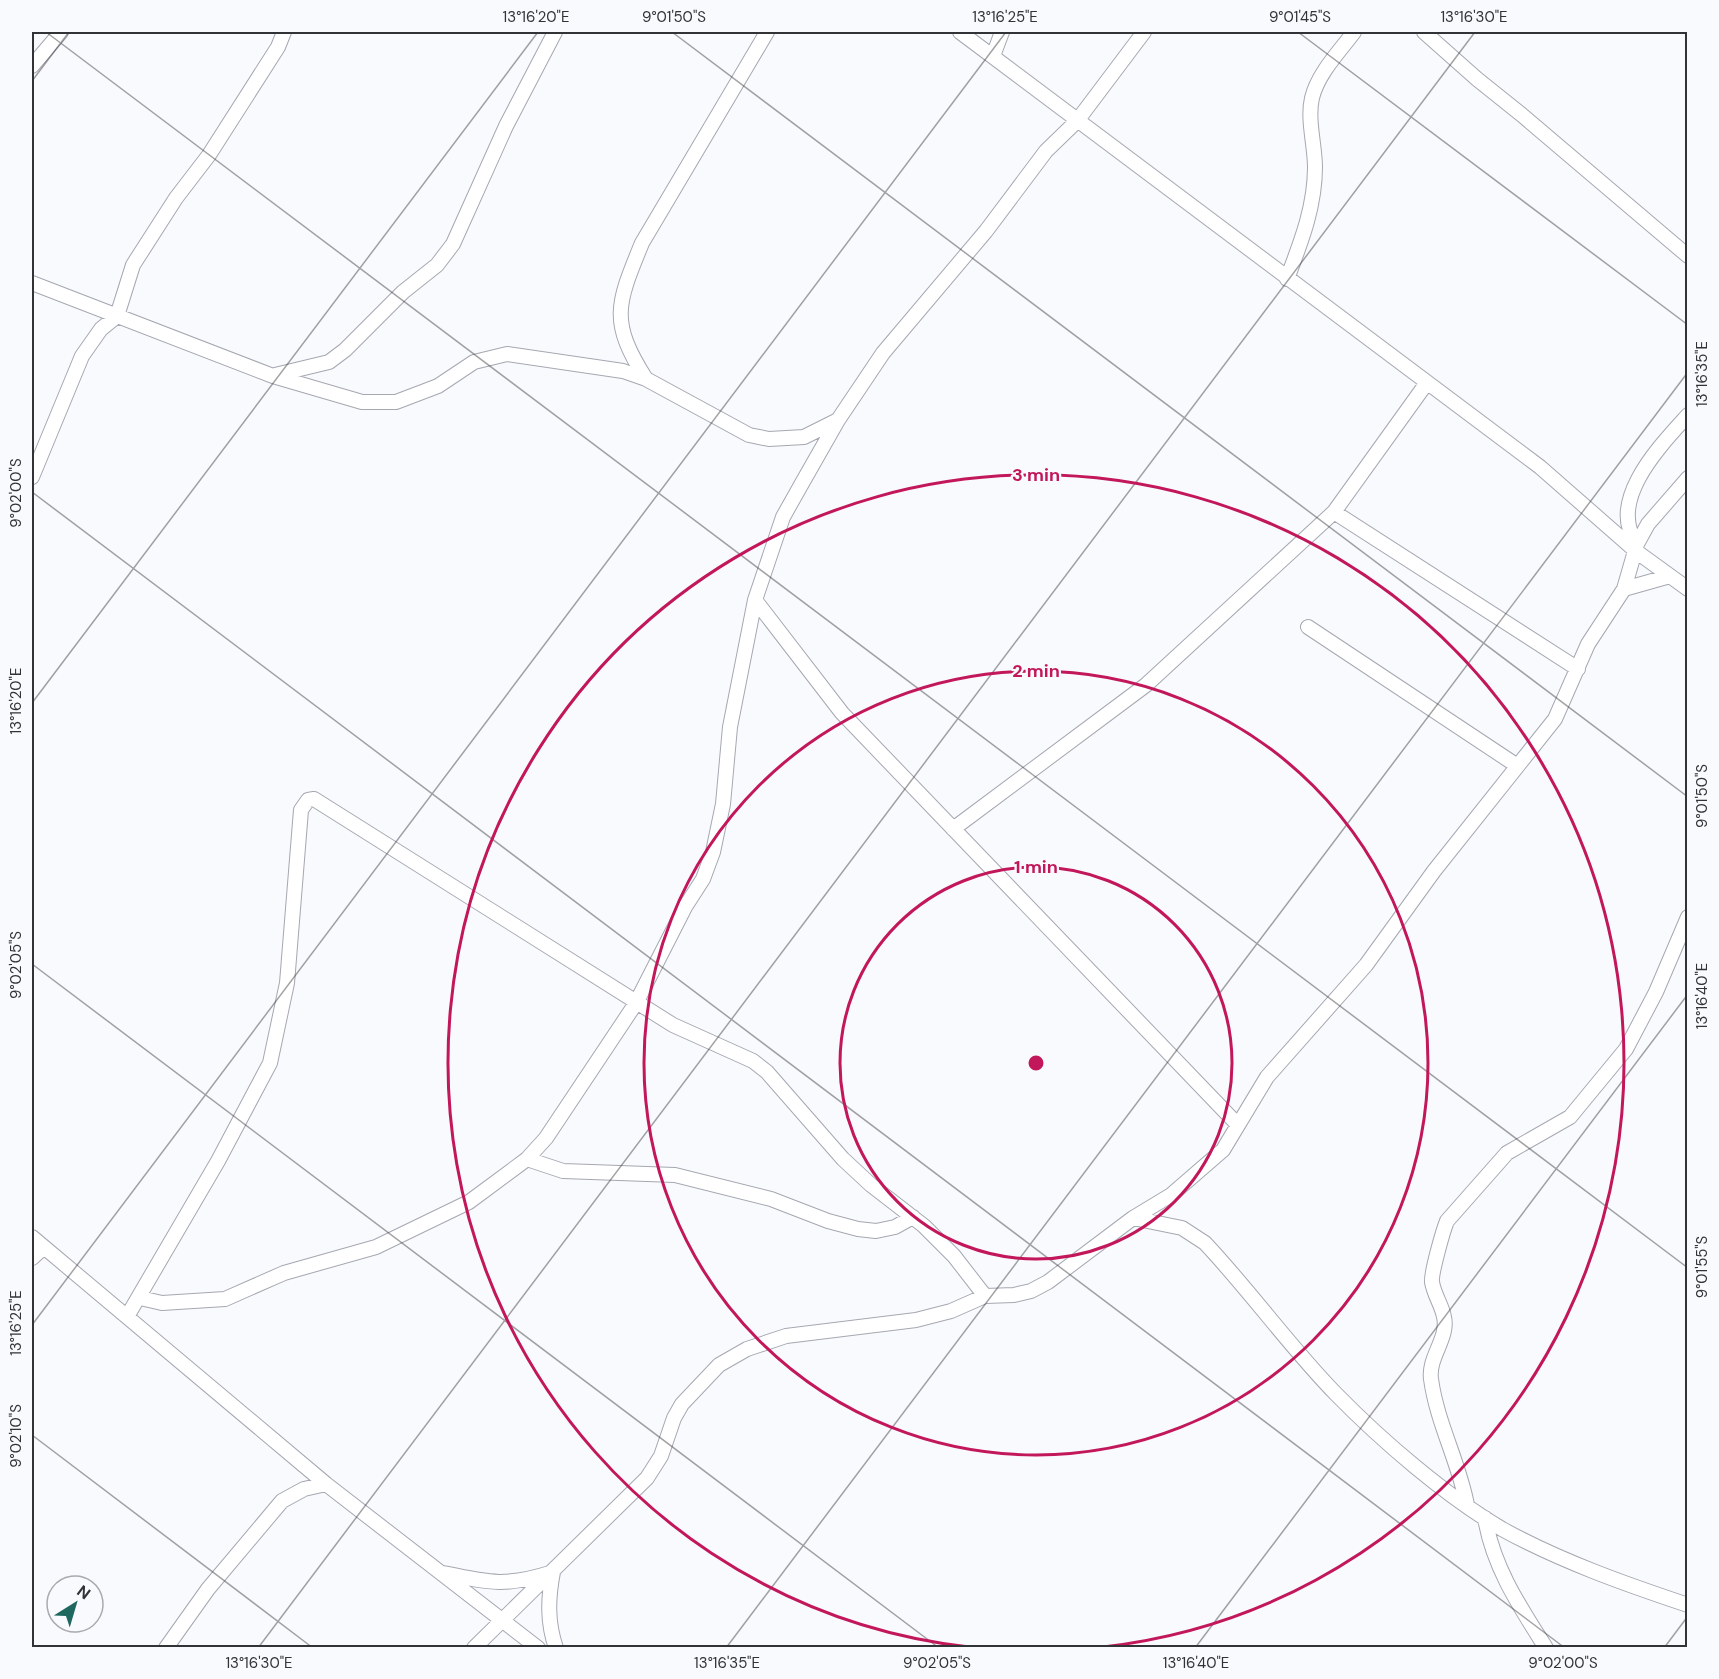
<svg xmlns="http://www.w3.org/2000/svg" width="1719" height="1679" viewBox="0 0 1719 1679" font-family="'DM Sans',sans-serif">
<style>
.lines{fill:none;stroke-linecap:round;stroke-linejoin:round}
.minor-casing{stroke:#a5a8b1;stroke-width:16}
.minor{stroke:#fff;stroke-width:14}
.ticks{fill:none;stroke:#323337;stroke-width:1.5;stroke-opacity:0.45}
.ring{fill:none;stroke:#c2185b;stroke-width:3}
.centre{fill:#c2185b;stroke:#f9fafe;stroke-width:3}
.ring-label{font-size:18px;text-anchor:middle;font-weight:bold;fill:#c2185b;stroke:#f9fafe;stroke-width:4.5;stroke-linejoin:round;paint-order:stroke}
.neatline{fill:none;stroke:#323337;stroke-width:2}
.ticks-label{font-size:15px;text-anchor:middle;fill:#323337}
</style>
<rect width="100%" height="100%" fill="#f9fafe"/>
<g class="lines">
<defs>
<path id="minor" d="M 960,32 L 1540,467 L 1637,552 L 1688,589
M 1424,32 L 1477,79 L 1522,115 L 1688,256
M 993,56 L 1002,32
M 32,66 L 61,32
M 1287,279 C 1301,242 1315,207 1315,167 C 1315,146 1307,119 1312,98 C 1318,73 1340,51 1354,32
M 32,283 L 273,376 L 362,402 L 396,402 L 438,386 L 474,362 L 507,354 L 623,371 L 646,379 L 749,435 L 769,439 L 804,437 L 836,421
M 275,375 L 329,362 L 345,350 L 403,292 L 437,265 L 453,244 L 506,126 L 555,32
M 646,379 C 609,321 617,304 642,243 L 767,32
M 32,477 L 82,356 L 101,329 L 117,316 L 133,265 L 176,198 L 209,155 L 278,47 L 284,32
M 1334,512 L 1578,669
M 1637,544 C 1606,501 1660,446 1688,415
M 1624,589 L 1670,576
M 755,600 L 842,713 L 1238,1125
M 1308,627 L 1516,765
M 953,829 L 1146,685 L 1334,512 L 1426,384
M 527,1159 L 563,1171 L 675,1175 L 771,1199 L 828,1221 L 858,1229 L 876,1231 L 895,1227 L 913,1217
M 1133,1218 L 1182,1228 L 1205,1243 C 1251,1292 1290,1347 1336,1394 C 1382,1441 1446,1496 1502,1529 C 1560,1561 1625,1584 1688,1605
M 32,1237 L 326,1484 L 538,1648
M 32,1258 L 44,1247
M 140,1298 L 162,1303 L 225,1299 L 284,1273 L 376,1247 L 469,1202 L 527,1159 L 546,1138 L 636,1003 L 685,907 L 703,879 L 713,852 L 723,804 L 730,727 L 755,600 L 783,517 L 801,485 L 838,420 L 883,353 L 986,231 L 1046,151 L 1077,121 L 1144,32
M 128,1315 L 218,1161 L 270,1063 L 287,983 L 301,810 L 308,800 L 314,799 L 673,1025 L 753,1061 L 767,1072 L 843,1159 L 871,1185 L 924,1226 L 954,1256 L 985,1296
M 1467,1505 C 1459,1462 1437,1423 1431,1379 C 1428,1357 1449,1338 1444,1317 C 1442,1305 1434,1295 1432,1282 C 1431,1273 1443,1231 1447,1221 L 1507,1153 L 1570,1117 L 1626,1049 L 1656,992 L 1688,917
M 1485,1518 C 1493,1567 1520,1607 1546,1648
M 443,1573 C 490,1583 506,1587 553,1572 C 548,1598 547,1622 556,1648
M 166,1648 L 208,1589 L 282,1501 L 304,1489 L 326,1484
M 474,1648 L 647,1478 L 661,1456 L 674,1418 L 682,1404 L 719,1365 L 747,1349 L 786,1336 L 916,1320 L 951,1311 L 985,1296 L 1014,1295 L 1031,1291 L 1048,1282 L 1133,1218 L 1171,1195 L 1223,1150 L 1267,1077 L 1366,965 L 1434,871 L 1555,719 L 1588,644 L 1624,589 L 1637,544 L 1648,524 L 1688,478"/>
</defs>
<!-- minor casing -->
<use href="#minor" class="minor-casing"/>
<!-- minor -->
<use href="#minor" class="minor"/>
</g>
<!-- ticks -->
<path class="ticks" d="M 46,32 L 1688,1268M 672,32 L 1688,797M 1298,32 L 1688,325M 32,81 L 69,32M 32,492 L 1565,1648M 32,703 L 538,32M 32,964 L 939,1648M 32,1325 L 1006,32M 32,1435 L 313,1648M 258,1648 L 1475,32M 726,1648 L 1688,372M 1195,1648 L 1688,994M 1664,1648 L 1688,1616"/>
<!-- distance rings -->
<g class="ring">
<circle cx="1036" cy="1063" r="196"/>
<circle cx="1036" cy="1063" r="392"/>
<path d="M969 1647A588 588 0 1 1 1103 1647"/>
</g>
<circle cx="1036" cy="1063" r="9" class="centre"/>
<g class="ring-label">
<text x="1036" y="481">3 min</text>
<text x="1036" y="677">2 min</text>
<text x="1036" y="873">1 min</text>
</g>
<!-- border -->
<rect width="1719" height="1679" fill="none" stroke="#f9fafe" stroke-width="66"/>
<!-- north arrow -->
<g transform="translate(75 1604) rotate(37)"><circle r="28" fill="#f9fafe" stroke="#a9aaae" stroke-width="1.5"/>
<path d="M0-4.5L10 22L0 15L-10 22Z" fill="#1e685f"/>
<text y="-9" font-size="16" font-weight="bold" text-anchor="middle" fill="#323337">N</text>
</g>
<rect x="33" y="33" width="1653" height="1613" class="neatline"/>
<g class="ticks-label">
<text x="536" y="22">13°16'20"E</text>
<text x="674" y="22">9°01'50"S</text>
<text x="1005" y="22">13°16'25"E</text>
<text x="1300" y="22">9°01'45"S</text>
<text x="1474" y="22">13°16'30"E</text>
<text transform="translate(1702 374) rotate(-90)" y="5">13°16'35"E</text>
<text transform="translate(16 493) rotate(-90)" y="5">9°02'00"S</text>
<text transform="translate(16 701) rotate(-90)" y="5">13°16'20"E</text>
<text transform="translate(1702 796) rotate(-90)" y="5">9°01'50"S</text>
<text transform="translate(16 965) rotate(-90)" y="5">9°02'05"S</text>
<text transform="translate(1702 996) rotate(-90)" y="5">13°16'40"E</text>
<text transform="translate(1702 1267) rotate(-90)" y="5">9°01'55"S</text>
<text transform="translate(16 1323) rotate(-90)" y="5">13°16'25"E</text>
<text transform="translate(16 1436) rotate(-90)" y="5">9°02'10"S</text>
<text x="259" y="1668">13°16'30"E</text>
<text x="727" y="1668">13°16'35"E</text>
<text x="937" y="1668">9°02'05"S</text>
<text x="1196" y="1668">13°16'40"E</text>
<text x="1563" y="1668">9°02'00"S</text>
</g>
</svg>
